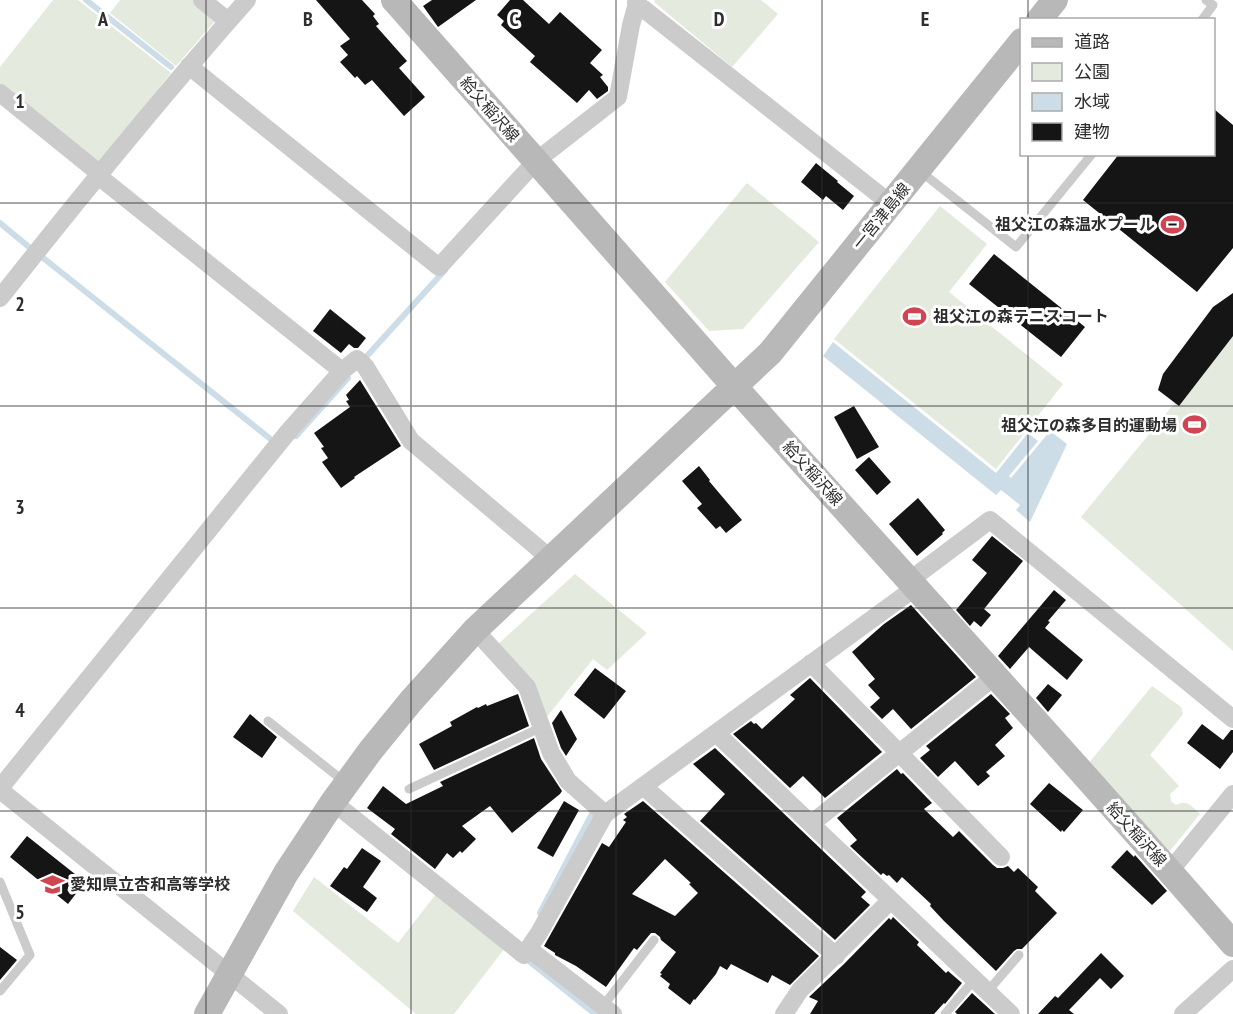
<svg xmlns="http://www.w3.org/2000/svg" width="1233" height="1014" viewBox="0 0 1233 1014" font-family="'PT Sans Narrow','Noto Sans JP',sans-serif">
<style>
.green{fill:#e4eadd}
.water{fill:#ccdde7}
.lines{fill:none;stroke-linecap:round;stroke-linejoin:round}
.stream{stroke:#ccdde7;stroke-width:6}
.building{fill:#151515;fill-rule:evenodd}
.lane{stroke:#cbcbcb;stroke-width:9}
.street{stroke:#cbcbcb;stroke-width:18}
.secondary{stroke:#b8b8b8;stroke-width:26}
.grid{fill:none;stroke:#2e2e2e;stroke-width:1.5;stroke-opacity:0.55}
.labels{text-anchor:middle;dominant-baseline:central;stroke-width:6;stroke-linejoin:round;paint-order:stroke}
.street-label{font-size:16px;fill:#2e2e2e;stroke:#fff}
.poi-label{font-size:16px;font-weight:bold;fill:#2e2e2e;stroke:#fff;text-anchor:end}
.grid-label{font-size:20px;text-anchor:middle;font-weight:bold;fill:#2e2e2e;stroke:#fff;stroke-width:6;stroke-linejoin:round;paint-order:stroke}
</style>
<rect width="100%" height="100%" fill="#fff"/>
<!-- green -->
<path class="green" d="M 53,0 L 78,0 L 171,73 L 99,163 L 0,84 L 0,67 Z
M 120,0 L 196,0 L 216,20 L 176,66 L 110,13 Z
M 655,0 L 761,0 L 778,14 L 732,67 L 654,2 Z
M 747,183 L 819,242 L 743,329 L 709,331 L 665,282 Z
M 940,206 L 987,244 L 949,292 L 1063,384 L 996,469 L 834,339 Z
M 1233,332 L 1233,651 L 1081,517 Z
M 575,574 L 647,633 L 607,670 L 593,659 L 546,718 L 497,645 Z
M 1152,686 L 1181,707 L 1183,714 L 1150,755 L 1179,786 L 1170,794 L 1171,801 L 1176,805 C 1188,799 1191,806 1200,814 L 1169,852 L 1088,764 Z
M 314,877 L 398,943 L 436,894 L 505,948 L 454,1014 L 416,1014 L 293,911 Z"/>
<!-- water -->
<path class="water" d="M 833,342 L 996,473 L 1028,433 L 1038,441 L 1009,476 L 1011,478 L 1050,431 L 1067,444 L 1030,522 L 1016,510 L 1020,505 L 1001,490 L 996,495 L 823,356 Z"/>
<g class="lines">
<!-- stream -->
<path class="stream" d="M 86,0 L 171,67
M 0,223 L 29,247
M 42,257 L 273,441
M 366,357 L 445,270
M 296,436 L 348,378
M 540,913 L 593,812
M 530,962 L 595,1014"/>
</g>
<!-- building -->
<path class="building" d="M 316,0 L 362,0 L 375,14 L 373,16 L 379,24 L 376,26 L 407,61 L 399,68 L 425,97 L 404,116 L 372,80 L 365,85 L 357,76 L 355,78 L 340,62 L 348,55 L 340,46 L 350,39 Z
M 432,0 L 476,0 L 438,27 L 423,6 Z
M 510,0 L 523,0 L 549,24 L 560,12 L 602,50 L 590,63 L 603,75 L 600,77 L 608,87 L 608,91 L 597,99 L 589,90 L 577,103 L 530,62 L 535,56 L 501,25 L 504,21 L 497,15 Z
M 1214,109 L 1233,125 L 1233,248 L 1197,292 L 1083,200 L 1119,154 L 1214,154 Z
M 816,163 L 838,181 L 837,182 L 854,196 L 843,210 L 826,196 L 823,200 L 801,182 Z
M 994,254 L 1085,327 L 1061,357 L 969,284 Z
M 1233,293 L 1233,336 L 1179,406 L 1158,390 L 1163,374 L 1213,307 Z
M 330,309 L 366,338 L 358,348 L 354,348 L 349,344 L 341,353 L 313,331 Z
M 360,380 L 401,446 L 354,477 L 355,478 L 341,488 L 322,462 L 328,458 L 321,448 L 324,447 L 314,433 L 350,407 L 346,401 L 349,400 L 346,395 Z
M 854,406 L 879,447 L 857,459 L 834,417 Z
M 869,457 L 891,482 L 877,495 L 855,470 Z
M 699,466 L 710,480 L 709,481 L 742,520 L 726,533 L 720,526 L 716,529 L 697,508 L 702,504 L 682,481 Z
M 918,498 L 945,530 L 942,533 L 943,534 L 917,556 L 889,524 Z
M 992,536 L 1023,561 L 984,609 L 991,615 L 981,627 L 974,621 L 970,626 L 956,610 L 987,573 L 972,560 Z
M 1054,590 L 1066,600 L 1048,621 L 1050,622 L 1045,628 L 1083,660 L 1067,680 L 1029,647 L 1010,669 L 998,656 Z
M 911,605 L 976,677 L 911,729 L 893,709 L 882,719 L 870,707 L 880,698 L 868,685 L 875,679 L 852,652 L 884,624 Z
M 595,668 L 626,691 L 604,719 L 574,695 Z
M 810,678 L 882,752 L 825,798 L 803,776 L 790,788 L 733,734 L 751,721 L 754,724 L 756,723 L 762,729 L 795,699 L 790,695 Z
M 1048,684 L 1062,695 L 1048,712 L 1036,698 Z
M 518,694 L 529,726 L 434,770 L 419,744 L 452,726 L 450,722 L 477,707 L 478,708 L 486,704 L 487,706 Z
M 991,694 L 1010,714 L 1005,718 L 1013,728 L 995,745 L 1005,756 L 986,772 L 990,776 L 978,786 L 955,761 L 938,777 L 920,758 L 930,750 L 926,746 Z
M 561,710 L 577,739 L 566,756 L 561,748 L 552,723 Z
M 250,714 L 277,737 L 262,758 L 233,737 Z
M 1202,724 L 1223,740 L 1231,730 L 1233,730 L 1233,752 L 1220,769 L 1187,743 Z
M 534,738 L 541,759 L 562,791 L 560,794 L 512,833 L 490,806 L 462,826 L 476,839 L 462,853 L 460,851 L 453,858 L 447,853 L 435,869 L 391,834 L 395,829 L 367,808 L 383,786 L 406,804 L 443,786 L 440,782 Z
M 715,748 L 866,892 L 861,897 L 870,905 L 835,940 L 700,821 L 725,794 L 693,764 Z
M 897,769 L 901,774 L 903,773 L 932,803 L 924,809 L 953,837 L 959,831 L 993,865 L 997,868 L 1003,868 L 1008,866 L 1014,872 L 1018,868 L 1038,887 L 1035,891 L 1057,913 L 1022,949 L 1017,949 L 1014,951 L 996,971 L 944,921 L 930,906 L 931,904 L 902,877 L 897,883 L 889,875 L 887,876 L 883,873 L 881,875 L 850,846 L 857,840 L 837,818 Z
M 1049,783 L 1083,810 L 1064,832 L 1062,830 L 1061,832 L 1030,804 Z
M 564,801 L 579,810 L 553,857 L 537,848 Z
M 643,801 L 819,956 L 790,985 L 772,975 L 768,983 L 731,964 L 727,970 L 720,966 L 716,974 L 695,1000 L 694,999 L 690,1005 L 668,988 L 670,984 L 660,976 L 662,974 L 660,973 L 676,952 L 661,940 L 660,937 L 655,933 L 651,933 L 637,950 L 634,948 L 606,987 L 576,966 L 555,955 L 555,953 L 544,946 L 602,843 L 609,847 L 626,822 L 623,820 L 627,817 L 624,814 ZM 665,859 L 691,883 L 689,884 L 698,893 L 675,916 L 632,894 Z
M 27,836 L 85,882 L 68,904 L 10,857 Z
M 362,848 L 381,861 L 363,887 L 377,898 L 367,912 L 330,886 L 344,867 L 347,869 Z
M 1127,850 L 1134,857 L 1135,855 L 1167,891 L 1152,905 L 1111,867 Z
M 893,917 L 919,942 L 917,945 L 946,973 L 948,971 L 962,983 L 945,1004 L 944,1003 L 934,1014 L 810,1014 L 818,1001 L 809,997 L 844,964 L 889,918 L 891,920 Z
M 0,947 L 17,960 L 0,980 Z
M 1101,953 L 1124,976 L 1111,989 L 1100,978 L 1069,1010 L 1074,1014 L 1038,1014 L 1055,996 L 1058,998 Z
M 972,993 L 995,1014 L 957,1014 L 955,1012 Z"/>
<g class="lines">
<!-- lane -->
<path class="lane" d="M 1202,20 L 1213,5 L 1206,0
M 920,171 L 1016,247 L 1092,154
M 268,721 L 346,783
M 409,789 L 542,727
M 0,882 L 30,955 L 0,991
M 987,992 L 1019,955
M 603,1006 L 654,940
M 945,1014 L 974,980"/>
<!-- street -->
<path class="street" d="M 202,0 L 228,21
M 636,3 L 891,204
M 189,66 L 439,267 L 536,161 L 618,97 L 631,25 L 638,0
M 0,93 L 99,173
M 97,175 L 342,371 L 357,359 L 365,366 L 411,441 L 551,559
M 0,298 C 80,197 161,97 247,0
M 910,580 L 990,520 L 1233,719
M 475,630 L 527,687 L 551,753 L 568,781 L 605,814
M 811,663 L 1001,857
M 995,676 L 811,824 L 1011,1014
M 716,733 L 811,824
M 643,786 L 836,956
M 0,788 L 288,432 L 342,371
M 0,790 L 279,1014
M 333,802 L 524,955 L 539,933 L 605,814 L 916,587
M 1170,871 L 1233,794
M 529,949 L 613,1014
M 784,1014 L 800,990 L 891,900
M 1183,1014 L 1233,969"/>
<!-- secondary -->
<path class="secondary" d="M 394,0 C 507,129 620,258 734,386 C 900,572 1070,755 1233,944
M 1039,20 L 1055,0
M 207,1014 L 286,873 L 333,802 L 371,750 L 411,701 L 475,630 L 770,353 L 1022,41"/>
</g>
<!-- grid -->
<path class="grid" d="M 206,0 L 206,1014M 411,0 L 411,1014M 616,0 L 616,1014M 822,0 L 822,1014M 1028,0 L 1028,20M 1028,154 L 1028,1014M 0,203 L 1233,203M 0,406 L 1233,406M 0,608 L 1233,608M 0,811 L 1233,811"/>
<!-- icons -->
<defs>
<symbol id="stadium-bare" viewBox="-9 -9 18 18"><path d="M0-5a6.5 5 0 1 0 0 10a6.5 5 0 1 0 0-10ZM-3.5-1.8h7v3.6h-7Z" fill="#cf4652" stroke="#fff" stroke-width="2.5" paint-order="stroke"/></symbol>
<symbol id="school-bare" viewBox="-9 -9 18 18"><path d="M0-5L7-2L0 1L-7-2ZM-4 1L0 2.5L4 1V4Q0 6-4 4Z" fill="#cf4652" stroke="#fff" stroke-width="2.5" paint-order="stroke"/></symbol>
</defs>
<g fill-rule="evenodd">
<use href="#stadium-bare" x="1156" y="208" width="33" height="33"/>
<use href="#stadium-bare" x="898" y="300" width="33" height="33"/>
<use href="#stadium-bare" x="1178" y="408" width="33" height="33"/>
<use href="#school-bare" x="36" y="868" width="33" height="33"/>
</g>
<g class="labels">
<!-- street labels -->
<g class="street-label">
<text transform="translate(490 109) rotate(49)">給父稲沢線</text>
<text transform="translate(881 216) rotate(-51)">一宮津島線</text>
<text transform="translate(813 473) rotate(48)">給父稲沢線</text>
<text transform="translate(1137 834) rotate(48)">給父稲沢線</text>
</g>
<!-- poi labels -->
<g class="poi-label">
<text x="1155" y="224">祖父江の森温水プール</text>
<text x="933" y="316" text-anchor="start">祖父江の森テニスコート</text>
<text x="1177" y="425">祖父江の森多目的運動場</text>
<text x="70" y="884" text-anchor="start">愛知県立杏和高等学校</text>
</g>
</g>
<g class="grid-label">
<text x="103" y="26">A</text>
<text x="308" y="26">B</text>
<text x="514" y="26">C</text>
<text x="719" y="26">D</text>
<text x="925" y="26">E</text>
<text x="20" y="108">1</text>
<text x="20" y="311">2</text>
<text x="20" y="514">3</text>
<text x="20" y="717">4</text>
<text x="20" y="919">5</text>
</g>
<!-- legend -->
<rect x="1020" y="18" width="195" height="138" fill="#ffffff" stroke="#ababab" stroke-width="1.5"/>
<rect x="1032" y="38" width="30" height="9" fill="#b8b8b8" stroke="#ababab" stroke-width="1.5"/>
<text x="1074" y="48" font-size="18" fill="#2e2e2e">道路</text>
<rect x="1032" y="63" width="30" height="18" fill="#e4eadd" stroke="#ababab" stroke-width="1.5"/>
<text x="1074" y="78" font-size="18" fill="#2e2e2e">公園</text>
<rect x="1032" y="93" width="30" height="18" fill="#ccdde7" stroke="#ababab" stroke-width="1.5"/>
<text x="1074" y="108" font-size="18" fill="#2e2e2e">水域</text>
<rect x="1032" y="123" width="30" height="18" fill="#151515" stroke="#ababab" stroke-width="1.5"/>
<text x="1074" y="138" font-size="18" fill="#2e2e2e">建物</text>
</svg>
